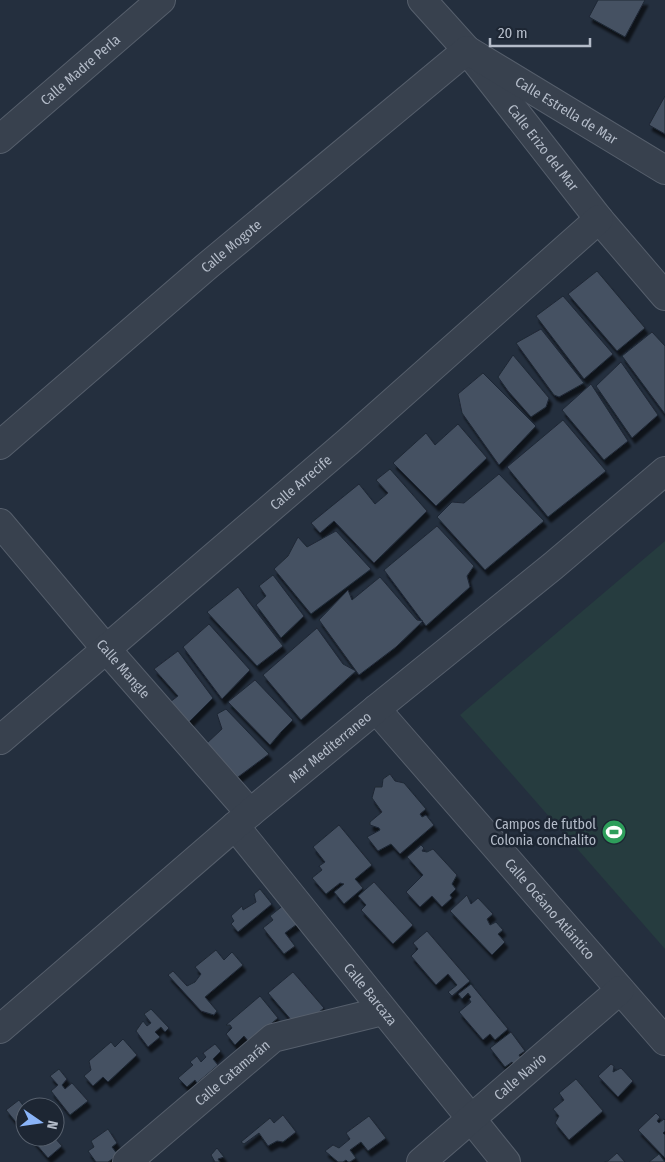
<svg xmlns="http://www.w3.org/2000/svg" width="665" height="1162" viewBox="0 0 665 1162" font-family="'Fira Sans Condensed',sans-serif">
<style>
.green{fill:#263c3f}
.building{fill:#455162;stroke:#1f2835;filter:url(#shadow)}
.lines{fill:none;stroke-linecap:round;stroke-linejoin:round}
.street-casing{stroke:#565f6c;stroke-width:30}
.street{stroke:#38414e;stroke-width:28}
.labels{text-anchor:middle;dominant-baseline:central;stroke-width:5;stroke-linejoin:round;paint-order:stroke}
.street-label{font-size:14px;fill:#b4bcc9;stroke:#1d2633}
.poi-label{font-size:14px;fill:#b4bcc9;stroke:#1d2633;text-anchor:end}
</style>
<defs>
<filter id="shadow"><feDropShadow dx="3" dy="5.5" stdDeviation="1" flood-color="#0009"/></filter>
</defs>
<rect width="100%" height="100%" fill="#242f3e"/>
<!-- green -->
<path class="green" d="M 665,541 L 665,949 L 460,715 Z"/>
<!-- building -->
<path class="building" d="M 598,0 L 645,0 L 625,37 L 589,17 Z
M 665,96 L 665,134 L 649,125 Z
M 597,271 L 645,328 L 617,351 L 568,294 Z
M 563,296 L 613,354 L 584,379 L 536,316 Z
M 541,329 L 584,383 L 559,397 L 554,395 L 516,343 Z
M 652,332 L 665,346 L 665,414 L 622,356 Z
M 513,355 L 549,398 L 546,407 L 531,417 L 508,391 L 498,377 Z
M 621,362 L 658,415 L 632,438 L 596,386 Z
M 483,373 L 536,426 L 499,465 L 462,413 L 458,394 Z
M 591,384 L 628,441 L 604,460 L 562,410 Z
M 563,420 L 606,471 L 548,517 L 507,467 Z
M 458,424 L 487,458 L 436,506 L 393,463 L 426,433 L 435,445 Z
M 390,469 L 427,511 L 374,563 L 334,521 L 320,533 L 311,523 L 359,484 L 375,504 L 388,493 L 376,480 Z
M 499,474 L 544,521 L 485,570 L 437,517 L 452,502 L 464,503 Z
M 437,526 L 474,566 L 467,576 L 470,587 L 426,626 L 384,570 Z
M 336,531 L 371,569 L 311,614 L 274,569 L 288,556 L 298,537 L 307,547 Z
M 273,575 L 304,616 L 281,638 L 256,605 L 266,596 L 259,586 Z
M 380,577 L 417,620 L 423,621 L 396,647 L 359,675 L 319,620 L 348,590 L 352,600 Z
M 238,587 L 249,602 L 283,646 L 257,666 L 207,612 Z
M 209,624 L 250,670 L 222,699 L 183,647 Z
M 317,628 L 343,664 L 356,671 L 301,720 L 263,675 Z
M 178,651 L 213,698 L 185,726 L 166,705 L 178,696 L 154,669 Z
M 255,680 L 293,720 L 281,732 L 270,745 L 228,702 Z
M 226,709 L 269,754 L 238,777 L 206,744 L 222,729 L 217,714 Z
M 390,774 L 395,781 L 404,783 L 426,809 L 420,814 L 422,817 L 426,815 L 434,825 L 400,854 L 391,844 L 378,851 L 367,837 L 380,830 L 379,828 L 370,825 L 370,822 L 382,812 L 372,798 L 375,787 L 382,787 L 383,779 Z
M 339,825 L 372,865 L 355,879 L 363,888 L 344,904 L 334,892 L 344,884 L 340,883 L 326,894 L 312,878 L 322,870 L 319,866 L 325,862 L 313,847 Z
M 421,845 L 424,848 L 422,851 L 427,852 L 433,849 L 457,875 L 452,884 L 456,889 L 450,895 L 452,898 L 442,907 L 432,896 L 420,907 L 406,892 L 423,875 L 407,857 Z
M 374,882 L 413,925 L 393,944 L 361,910 L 366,905 L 358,896 Z
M 260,889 L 272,904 L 238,932 L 231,924 L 234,921 L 231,916 L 242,906 L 243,910 L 256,902 L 254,894 Z
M 467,895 L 471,904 L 478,898 L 493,914 L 487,919 L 490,925 L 496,922 L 503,930 L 498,934 L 505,942 L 492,955 L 450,911 Z
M 285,904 L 300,922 L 285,933 L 295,946 L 284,954 L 263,928 L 273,920 L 270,916 Z
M 427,931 L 470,981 L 452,996 L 448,992 L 457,985 L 448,974 L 436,985 L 411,956 L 418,949 L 413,943 Z
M 216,950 L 224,960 L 232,952 L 243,965 L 205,997 L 217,1011 L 214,1015 L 201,1011 L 168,975 L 173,971 L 187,986 L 195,982 L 201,974 L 195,967 Z
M 293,972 L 324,1008 L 299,1029 L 268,993 Z
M 471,984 L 508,1029 L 495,1040 L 490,1034 L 483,1040 L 459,1012 L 471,1002 L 469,999 L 471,997 L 468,993 L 462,999 L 458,994 Z
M 260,996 L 278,1018 L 249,1042 L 244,1036 L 235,1045 L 226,1034 L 232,1028 L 230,1025 L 226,1025 Z
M 151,1009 L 169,1028 L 165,1032 L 161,1027 L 155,1032 L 160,1037 L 148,1047 L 136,1031 L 143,1021 L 147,1026 L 151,1023 L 144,1014 Z
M 511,1032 L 525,1051 L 519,1055 L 524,1063 L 517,1068 L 512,1062 L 505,1067 L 490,1048 Z
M 123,1039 L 137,1055 L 108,1082 L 103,1077 L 93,1086 L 84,1076 L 91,1070 L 89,1061 L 111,1042 L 115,1047 Z
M 215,1044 L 221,1051 L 213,1059 L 218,1065 L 197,1083 L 195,1080 L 187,1087 L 178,1078 L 193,1065 L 190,1062 L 197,1056 L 201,1062 L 206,1057 L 203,1053 Z
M 611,1064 L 614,1066 L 613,1072 L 621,1068 L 633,1081 L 618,1097 L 598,1076 Z
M 59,1069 L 67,1079 L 62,1085 L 65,1089 L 72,1083 L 88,1101 L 70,1115 L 51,1091 L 58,1085 L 50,1076 Z
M 576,1079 L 603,1111 L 569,1140 L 555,1123 L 559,1116 L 553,1109 L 564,1100 L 559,1093 Z
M 19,1100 L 25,1108 L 25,1123 L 20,1127 L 6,1110 Z
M 656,1113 L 660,1117 L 657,1121 L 659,1123 L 664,1119 L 665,1120 L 665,1131 L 663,1133 L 665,1135 L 665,1158 L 638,1130 Z
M 283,1115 L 296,1132 L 283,1142 L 277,1141 L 268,1146 L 259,1133 L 244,1144 L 241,1142 L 270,1118 L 274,1123 Z
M 369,1116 L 386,1138 L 368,1151 L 361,1142 L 350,1150 L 356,1158 L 350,1162 L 348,1162 L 346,1160 L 343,1162 L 338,1162 L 325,1151 L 333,1145 L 339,1148 L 350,1139 L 346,1133 Z
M 108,1129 L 117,1143 L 112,1147 L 118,1155 L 108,1162 L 96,1162 L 88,1151 L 94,1147 L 91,1141 Z
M 30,1137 L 54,1137 L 62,1146 L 48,1158 Z
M 217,1148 L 224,1157 L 218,1159 L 220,1162 L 215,1162 L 211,1155 Z
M 617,1153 L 625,1162 L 604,1162 L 608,1161 Z
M 659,1154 L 665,1162 L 649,1162 Z"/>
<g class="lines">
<defs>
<g id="street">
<path id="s1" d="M 422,0 L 467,50 L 599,219 L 665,296"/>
<path id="s2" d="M 0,139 L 161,0"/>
<path id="s3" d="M 0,445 L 206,267 L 467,50 L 665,170"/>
<path id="s4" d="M 0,523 L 107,650 L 250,813"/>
<path id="s5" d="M 376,709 L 665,1041"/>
<path id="s6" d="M 0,740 L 349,441 L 599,219"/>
<path id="s7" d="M 235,826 L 506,1162"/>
<path id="s8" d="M 0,1029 L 250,813 L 376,709 L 553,566 L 665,471"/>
<path id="s9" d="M 127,1162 L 273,1038 L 383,1011"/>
<path id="s10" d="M 421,1162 L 620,990"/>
</g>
</defs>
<!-- street casing -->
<use href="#street" class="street-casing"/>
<!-- street -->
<use href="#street" class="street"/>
</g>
<!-- icons -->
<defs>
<symbol id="stadium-disc" viewBox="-11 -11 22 22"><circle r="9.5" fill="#2e9e5b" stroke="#1d2633"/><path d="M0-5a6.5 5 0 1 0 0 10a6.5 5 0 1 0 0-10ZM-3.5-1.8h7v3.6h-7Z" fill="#fff"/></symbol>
</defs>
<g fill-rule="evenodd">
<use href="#stadium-disc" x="600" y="818" width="28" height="28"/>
</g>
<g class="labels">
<!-- street labels -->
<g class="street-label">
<text stroke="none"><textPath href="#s2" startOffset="106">Calle Madre Perla</textPath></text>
<text stroke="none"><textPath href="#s3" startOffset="728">Calle Estrella de Mar</textPath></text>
<text stroke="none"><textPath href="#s1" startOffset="191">Calle Erizo del Mar</textPath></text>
<text stroke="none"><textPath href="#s3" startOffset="305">Calle Mogote</textPath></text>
<text stroke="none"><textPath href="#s6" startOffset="396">Calle Arrecife</textPath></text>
<text stroke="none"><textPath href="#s4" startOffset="191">Calle Mangle</textPath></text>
<text stroke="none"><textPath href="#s8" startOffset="434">Mar Mediterraneo</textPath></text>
<text stroke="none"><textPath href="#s5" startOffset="265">Calle Océano Atlántico</textPath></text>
<text stroke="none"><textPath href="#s7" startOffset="216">Calle Barcaza</textPath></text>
<text stroke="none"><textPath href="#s9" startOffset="138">Calle Catamarán</textPath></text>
<text stroke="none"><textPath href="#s10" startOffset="131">Calle Navio</textPath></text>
</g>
<!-- poi labels -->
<g class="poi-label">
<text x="596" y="824">Campos de futbol<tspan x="596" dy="16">Colonia conchalito</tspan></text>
</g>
</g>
<!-- north arrow -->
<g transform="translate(40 1122) rotate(103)"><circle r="24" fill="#1d2633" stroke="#59626f"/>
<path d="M0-4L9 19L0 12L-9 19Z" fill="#8ab4f8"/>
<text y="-8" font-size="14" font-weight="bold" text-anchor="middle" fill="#b4bcc9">N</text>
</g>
<!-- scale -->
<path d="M490 38v8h100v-8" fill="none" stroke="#b4bcc9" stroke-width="2.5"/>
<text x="498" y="38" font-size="15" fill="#b4bcc9" stroke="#1d2633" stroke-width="4" paint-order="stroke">20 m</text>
</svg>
